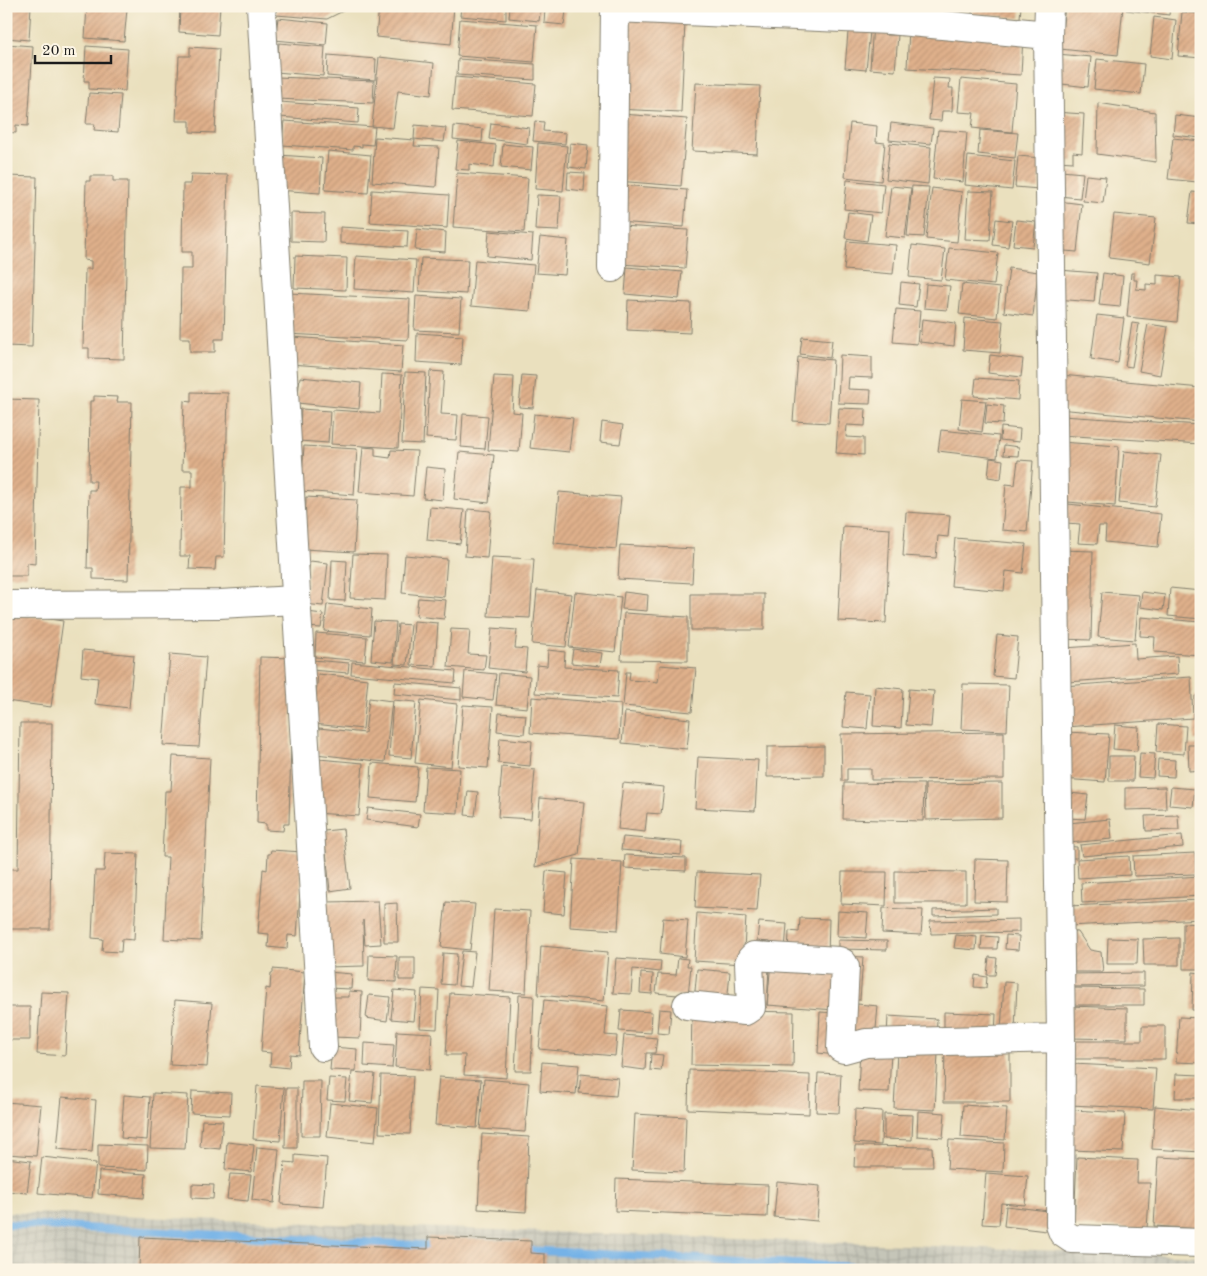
<svg xmlns="http://www.w3.org/2000/svg" width="1207" height="1276" viewBox="0 0 1207 1276" font-family="'Old Standard TT',serif">
<style>
.industrial{fill:url(#industrial-grid)}
.lines{fill:none;stroke-linecap:round;stroke-linejoin:round}
.stream{stroke:#75b2e7;stroke-width:8}
.building{fill:url(#building-hatch)}
.minor-casing{stroke:#837e6d;stroke-width:30}
.minor{stroke:#fff;stroke-width:28}
</style>
<defs>
<pattern id="industrial-grid" width="8" height="8" patternUnits="userSpaceOnUse" patternTransform="scale(1.25)"><rect width="8" height="8" fill="#c5c5b8"/><path d="M0 4h8M4 0v8" fill="none" stroke="#a9a99e"/></pattern>
<pattern id="building-hatch" width="6" height="6" patternUnits="userSpaceOnUse" patternTransform="scale(1.25)"><rect width="6" height="6" fill="#dfb08b"/><path d="M-1 1l2-2M0 6l6-6M5 7l2-2" fill="none" stroke="#bf9777"/></pattern>
</defs>
<rect width="100%" height="100%" fill="#fcf5e5"/>
<filter id="ink" filterUnits="userSpaceOnUse"><feTurbulence type="fractalNoise" baseFrequency=".02" numOctaves="2"/><feDisplacementMap in="SourceGraphic" scale="10" xChannelSelector="R" yChannelSelector="G"/><feConvolveMatrix kernelMatrix="1 2 1 2 8 2 1 2 1" color-interpolation-filters="sRGB"/></filter>
<filter id="wash" filterUnits="userSpaceOnUse"><feTurbulence type="fractalNoise" baseFrequency=".0096" numOctaves="4" result="noise"/><feDisplacementMap in="SourceGraphic" scale="20" xChannelSelector="R" yChannelSelector="G"/><feGaussianBlur stdDeviation="1.12" result="paint"/><feColorMatrix in="noise" values="0 0 0 0 0 0 0 0 0 0 0 0 0 0 0 0 0 1.4 0 .05"/><feComposite in="paint" operator="in"/></filter>
<g filter="url(#wash)">
<rect width="100%" height="100%" fill="#eae0be"/>
<!-- industrial -->
<path class="industrial" d="M 6,1212 L 1201,1256 L 1201,1270 L 6,1270 Z"/>
<g class="lines">
<!-- stream -->
<path class="stream" d="M 6,1224 L 436,1246
M 523,1250 L 913,1270"/>
</g>
<g id="blocks">
<!-- building -->
<path class="building" d="M 6,6 L 31,6 L 29,40 L 6,38 Z
M 87,6 L 127,9 L 124,41 L 85,38 Z
M 180,6 L 220,6 L 218,35 L 179,32 Z
M 277,6 L 353,6 L 327,19 L 276,15 Z
M 379,6 L 454,6 L 451,44 L 376,37 Z
M 461,6 L 506,6 L 506,20 L 460,16 Z
M 510,6 L 541,6 L 539,21 L 509,18 Z
M 972,6 L 1021,6 L 1020,18 L 972,14 Z
M 1065,6 L 1123,7 L 1118,55 L 1060,49 Z
M 1127,6 L 1170,6 L 1169,15 L 1126,10 Z
M 1177,6 L 1201,6 L 1201,11 L 1177,9 Z
M 545,9 L 566,11 L 564,25 L 544,23 Z
M 1182,12 L 1201,14 L 1201,58 L 1178,56 Z
M 1154,17 L 1176,20 L 1172,59 L 1150,56 Z
M 278,18 L 328,23 L 326,45 L 275,40 Z
M 460,19 L 537,25 L 534,62 L 457,56 Z
M 619,19 L 685,22 L 681,112 L 615,109 Z
M 849,20 L 871,22 L 866,70 L 845,68 Z
M 873,23 L 887,24 L 886,35 L 898,35 L 895,71 L 870,69 Z
M 909,28 L 1023,36 L 1021,75 L 907,68 Z
M 279,43 L 325,47 L 323,76 L 276,72 Z
M 6,44 L 33,46 L 28,126 L 16,125 L 16,133 L 6,132 Z
M 86,46 L 128,49 L 125,91 L 89,89 L 89,81 L 84,81 Z
M 190,47 L 219,49 L 215,133 L 190,132 L 190,121 L 176,121 L 179,56 L 190,56 Z
M 1057,54 L 1091,57 L 1088,87 L 1053,83 Z
M 328,55 L 376,59 L 375,80 L 327,76 Z
M 379,57 L 434,63 L 431,95 L 398,91 L 393,128 L 372,126 Z
M 458,59 L 535,64 L 535,80 L 457,75 Z
M 1097,59 L 1144,64 L 1141,94 L 1094,89 Z
M 277,77 L 374,81 L 373,103 L 276,99 Z
M 455,77 L 536,84 L 533,116 L 452,110 Z
M 933,78 L 950,79 L 949,88 L 953,88 L 952,111 L 942,111 L 941,121 L 929,120 Z
M 961,79 L 1016,84 L 1012,132 L 972,128 L 974,113 L 958,112 Z
M 696,83 L 760,86 L 757,154 L 692,151 Z
M 89,93 L 121,95 L 118,132 L 94,130 L 95,124 L 86,124 Z
M 280,102 L 359,108 L 358,123 L 279,117 Z
M 1098,103 L 1155,112 L 1156,162 L 1097,154 Z
M 1054,112 L 1084,114 L 1082,153 L 1073,152 L 1073,162 L 1056,161 Z
M 622,114 L 687,119 L 681,186 L 616,181 Z
M 1175,115 L 1201,118 L 1201,138 L 1173,135 Z
M 284,121 L 375,127 L 373,145 L 362,144 L 362,147 L 353,146 L 353,150 L 282,145 Z
M 535,121 L 544,122 L 543,131 L 566,133 L 565,144 L 533,141 Z
M 491,123 L 529,128 L 527,144 L 489,139 Z
M 850,123 L 877,126 L 876,142 L 885,143 L 881,181 L 845,177 Z
M 891,123 L 933,128 L 931,144 L 889,140 Z
M 415,125 L 446,128 L 444,142 L 414,139 Z
M 454,126 L 483,129 L 482,142 L 453,139 Z
M 938,130 L 967,132 L 963,182 L 933,179 Z
M 980,130 L 1018,133 L 1015,158 L 978,154 Z
M 375,137 L 415,140 L 414,146 L 439,147 L 436,187 L 372,182 Z
M 1173,138 L 1201,141 L 1197,182 L 1168,179 Z
M 458,141 L 496,145 L 494,167 L 469,164 L 469,170 L 455,169 Z
M 538,143 L 567,146 L 563,191 L 535,189 Z
M 570,143 L 588,145 L 586,169 L 568,167 Z
M 890,143 L 931,147 L 928,184 L 886,179 Z
M 503,144 L 533,147 L 531,170 L 501,167 Z
M 328,151 L 371,155 L 368,193 L 325,190 Z
M 279,155 L 322,158 L 320,193 L 276,190 Z
M 968,156 L 1015,161 L 1012,190 L 965,185 Z
M 1018,156 L 1041,158 L 1039,189 L 1015,187 Z
M 1061,171 L 1083,173 L 1080,198 L 1058,196 Z
M 568,172 L 585,173 L 584,191 L 567,189 Z
M 457,173 L 528,178 L 524,232 L 453,227 Z
M 191,174 L 228,175 L 224,339 L 215,339 L 215,352 L 190,352 L 190,338 L 180,338 L 181,269 L 192,269 L 192,252 L 182,252 L 183,184 L 190,184 Z
M 1086,175 L 1106,177 L 1103,203 L 1083,201 Z
M 6,176 L 37,177 L 32,347 L 6,346 Z
M 90,176 L 113,176 L 113,181 L 128,181 L 124,359 L 89,358 L 89,348 L 83,348 L 85,269 L 91,269 L 91,261 L 84,260 L 86,181 L 90,181 Z
M 847,180 L 884,184 L 881,213 L 844,209 Z
M 621,185 L 687,190 L 684,227 L 618,222 Z
M 891,186 L 911,188 L 905,238 L 885,236 Z
M 912,186 L 929,187 L 924,237 L 907,236 Z
M 932,188 L 962,192 L 957,242 L 926,239 Z
M 372,190 L 449,195 L 447,228 L 370,222 Z
M 968,191 L 993,192 L 990,240 L 965,239 Z
M 1192,192 L 1201,193 L 1201,224 L 1188,223 Z
M 537,195 L 561,196 L 559,231 L 535,230 Z
M 1058,201 L 1082,204 L 1077,252 L 1053,250 Z
M 848,212 L 871,215 L 867,241 L 845,238 Z
M 291,213 L 325,214 L 324,242 L 291,241 Z
M 1114,214 L 1156,218 L 1150,263 L 1109,258 Z
M 996,219 L 1012,221 L 1008,247 L 993,245 Z
M 1016,220 L 1036,222 L 1033,247 L 1013,245 Z
M 621,226 L 688,230 L 685,268 L 619,264 Z
M 340,227 L 408,231 L 407,247 L 340,243 Z
M 417,229 L 446,232 L 445,252 L 415,250 Z
M 489,231 L 533,235 L 531,260 L 487,256 Z
M 540,237 L 568,240 L 565,275 L 536,273 Z
M 847,241 L 896,245 L 893,274 L 844,270 Z
M 912,245 L 945,249 L 941,280 L 909,277 Z
M 949,248 L 998,253 L 994,285 L 945,280 Z
M 295,256 L 347,258 L 346,290 L 294,288 Z
M 356,256 L 416,260 L 414,293 L 354,289 Z
M 421,258 L 468,260 L 466,294 L 419,291 Z
M 475,260 L 534,265 L 530,311 L 471,306 Z
M 627,267 L 682,272 L 679,299 L 625,294 Z
M 1009,268 L 1038,272 L 1033,316 L 1004,312 Z
M 1059,270 L 1097,273 L 1094,302 L 1056,299 Z
M 1103,273 L 1123,276 L 1120,307 L 1099,305 Z
M 1131,273 L 1134,273 L 1134,280 L 1137,280 L 1136,289 L 1146,290 L 1146,284 L 1157,285 L 1157,275 L 1181,277 L 1177,322 L 1127,317 Z
M 901,282 L 919,284 L 916,307 L 899,305 Z
M 926,284 L 950,286 L 947,310 L 924,308 Z
M 962,284 L 1000,288 L 997,318 L 959,314 Z
M 288,293 L 410,299 L 408,340 L 286,334 Z
M 416,296 L 461,299 L 459,332 L 414,330 Z
M 628,300 L 691,303 L 690,333 L 627,330 Z
M 896,309 L 920,311 L 917,344 L 893,342 Z
M 1097,315 L 1124,318 L 1118,363 L 1091,359 Z
M 965,318 L 1003,321 L 1000,353 L 963,350 Z
M 922,319 L 956,323 L 954,346 L 920,342 Z
M 1132,323 L 1139,324 L 1132,367 L 1125,366 Z
M 1148,324 L 1168,327 L 1160,375 L 1139,371 Z
M 417,333 L 463,336 L 461,365 L 416,362 Z
M 292,337 L 403,345 L 401,372 L 290,364 Z
M 802,337 L 832,340 L 830,358 L 800,354 Z
M 840,355 L 872,357 L 872,378 L 849,377 L 848,389 L 871,390 L 870,404 L 838,403 Z
M 990,355 L 1023,359 L 1021,377 L 988,373 Z
M 798,357 L 833,360 L 829,423 L 793,421 Z
M 430,371 L 444,372 L 441,414 L 458,415 L 456,440 L 426,438 Z
M 405,372 L 426,373 L 423,444 L 402,443 Z
M 382,374 L 402,375 L 398,448 L 331,444 L 333,410 L 380,413 Z
M 522,375 L 536,376 L 533,408 L 519,407 Z
M 1061,375 L 1201,388 L 1201,422 L 1058,409 Z
M 494,376 L 514,377 L 512,412 L 522,413 L 519,452 L 488,450 Z
M 300,377 L 361,383 L 359,409 L 297,403 Z
M 976,378 L 1019,381 L 1018,400 L 974,396 Z
M 191,392 L 228,393 L 224,557 L 216,557 L 215,570 L 189,569 L 190,556 L 180,556 L 181,487 L 192,487 L 192,470 L 182,470 L 184,401 L 191,402 Z
M 94,396 L 118,397 L 117,402 L 132,402 L 128,580 L 93,579 L 93,568 L 87,568 L 89,490 L 95,490 L 96,481 L 89,481 L 90,401 L 94,401 Z
M 6,399 L 39,400 L 35,564 L 27,563 L 27,576 L 6,576 Z
M 962,399 L 986,401 L 982,432 L 959,429 Z
M 987,404 L 1004,406 L 1003,424 L 985,423 Z
M 839,408 L 866,409 L 865,426 L 847,425 L 846,437 L 864,438 L 864,455 L 836,453 Z
M 301,409 L 330,411 L 328,443 L 299,441 Z
M 463,414 L 488,416 L 485,449 L 461,447 Z
M 534,414 L 573,418 L 569,452 L 530,448 Z
M 1062,416 L 1201,425 L 1201,444 L 1060,435 Z
M 602,422 L 623,425 L 620,444 L 600,442 Z
M 1001,427 L 1020,429 L 1019,442 L 1000,440 Z
M 941,430 L 999,436 L 997,458 L 938,451 Z
M 1060,442 L 1119,446 L 1115,506 L 1056,501 Z
M 1004,445 L 1019,447 L 1018,456 L 1003,455 Z
M 304,446 L 357,449 L 354,495 L 301,491 Z
M 363,447 L 375,448 L 375,456 L 390,458 L 391,450 L 417,451 L 413,496 L 359,492 Z
M 1124,451 L 1161,455 L 1155,507 L 1119,503 Z
M 459,452 L 494,455 L 489,503 L 454,499 Z
M 990,458 L 1003,460 L 1001,479 L 988,477 Z
M 1018,460 L 1033,461 L 1027,532 L 1002,530 L 1006,484 L 1015,485 Z
M 426,467 L 445,469 L 443,500 L 423,498 Z
M 559,492 L 621,497 L 616,549 L 554,543 Z
M 306,497 L 357,500 L 354,552 L 304,549 Z
M 1068,504 L 1161,514 L 1158,547 L 1105,542 L 1106,526 L 1099,526 L 1097,544 L 1078,543 L 1080,524 L 1066,523 Z
M 430,507 L 464,510 L 460,544 L 427,540 Z
M 468,509 L 491,511 L 487,558 L 465,556 Z
M 906,512 L 950,515 L 948,537 L 938,536 L 936,558 L 903,556 Z
M 843,526 L 890,529 L 886,623 L 838,621 Z
M 955,538 L 1026,544 L 1023,573 L 1006,571 L 1004,591 L 951,586 Z
M 620,545 L 694,549 L 692,583 L 618,579 Z
M 1061,550 L 1093,551 L 1091,640 L 1059,639 Z
M 353,554 L 387,555 L 385,600 L 350,598 Z
M 405,555 L 447,559 L 444,597 L 402,593 Z
M 492,557 L 534,559 L 530,618 L 488,616 Z
M 332,560 L 347,561 L 345,601 L 330,600 Z
M 310,561 L 328,563 L 323,606 L 304,604 Z
M 1170,588 L 1201,591 L 1201,619 L 1168,616 Z
M 537,590 L 571,594 L 566,647 L 532,644 Z
M 575,592 L 621,597 L 615,652 L 569,647 Z
M 624,592 L 648,595 L 647,611 L 622,609 Z
M 1102,592 L 1139,595 L 1135,640 L 1098,637 Z
M 1142,592 L 1165,595 L 1163,610 L 1140,607 Z
M 691,594 L 764,594 L 764,630 L 691,630 Z
M 418,598 L 446,600 L 444,619 L 416,616 Z
M 327,604 L 372,609 L 370,635 L 324,631 Z
M 307,612 L 323,614 L 321,628 L 306,627 Z
M 6,613 L 63,621 L 51,707 L 6,701 Z
M 624,613 L 688,617 L 688,661 L 621,660 Z
M 1141,617 L 1201,622 L 1201,655 L 1154,652 L 1155,637 L 1140,636 Z
M 374,621 L 396,622 L 393,662 L 371,660 Z
M 414,621 L 438,623 L 435,666 L 411,665 Z
M 398,624 L 411,625 L 407,665 L 394,664 Z
M 492,628 L 517,630 L 515,648 L 527,649 L 525,672 L 488,668 Z
M 451,629 L 470,630 L 468,654 L 486,655 L 484,670 L 448,667 Z
M 316,633 L 367,637 L 365,661 L 315,657 Z
M 997,635 L 1018,637 L 1014,678 L 993,676 Z
M 1135,643 L 1136,659 L 1177,656 L 1178,674 L 1068,682 L 1065,648 Z
M 573,649 L 602,653 L 600,666 L 571,663 Z
M 83,650 L 134,655 L 129,708 L 95,704 L 98,678 L 81,676 Z
M 548,650 L 565,652 L 564,667 L 619,670 L 617,698 L 535,693 L 537,665 L 547,666 Z
M 170,654 L 206,657 L 199,747 L 163,745 Z
M 260,657 L 293,658 L 289,824 L 284,824 L 283,831 L 266,830 L 266,824 L 257,823 Z
M 312,660 L 349,663 L 348,673 L 311,670 Z
M 352,662 L 456,671 L 455,683 L 351,674 Z
M 660,665 L 696,668 L 692,712 L 623,706 L 626,672 L 630,672 L 629,680 L 658,682 Z
M 465,671 L 496,674 L 493,700 L 463,697 Z
M 499,673 L 530,676 L 527,708 L 496,705 Z
M 318,674 L 368,679 L 363,729 L 313,724 Z
M 1191,677 L 1193,718 L 1065,727 L 1063,686 Z
M 395,682 L 461,688 L 461,700 L 394,694 Z
M 963,684 L 1009,685 L 1007,731 L 961,729 Z
M 875,686 L 903,689 L 901,728 L 873,726 Z
M 909,689 L 934,691 L 931,727 L 906,725 Z
M 846,692 L 870,694 L 867,729 L 843,727 Z
M 1195,696 L 1201,696 L 1201,715 L 1195,715 Z
M 532,697 L 621,704 L 619,739 L 530,733 Z
M 369,698 L 392,701 L 385,762 L 316,754 L 319,728 L 365,733 Z
M 393,700 L 416,702 L 411,758 L 389,756 Z
M 421,700 L 457,704 L 451,767 L 415,763 Z
M 463,705 L 493,707 L 488,768 L 458,766 Z
M 625,712 L 690,719 L 687,749 L 622,743 Z
M 499,713 L 526,715 L 524,734 L 497,731 Z
M 1195,717 L 1201,717 L 1201,740 L 1194,740 Z
M 20,723 L 52,723 L 50,929 L 6,929 L 6,869 L 18,869 Z
M 1158,724 L 1186,726 L 1184,754 L 1156,752 Z
M 1115,725 L 1139,727 L 1137,751 L 1113,749 Z
M 1004,732 L 1004,779 L 871,780 L 871,769 L 847,769 L 847,781 L 842,781 L 841,734 Z
M 1065,732 L 1109,734 L 1105,782 L 1062,779 Z
M 500,738 L 532,741 L 530,766 L 498,763 Z
M 1188,745 L 1201,745 L 1201,770 L 1189,771 Z
M 824,746 L 824,776 L 767,777 L 767,747 Z
M 1140,753 L 1155,754 L 1153,778 L 1138,777 Z
M 173,756 L 210,758 L 201,941 L 164,939 L 168,857 L 162,857 L 165,791 L 171,791 Z
M 1109,756 L 1134,756 L 1133,781 L 1109,781 Z
M 698,757 L 758,760 L 755,811 L 695,808 Z
M 319,759 L 363,763 L 359,816 L 315,813 Z
M 1158,759 L 1175,760 L 1174,777 L 1157,776 Z
M 372,763 L 418,767 L 415,802 L 370,798 Z
M 426,767 L 460,769 L 458,813 L 423,811 Z
M 502,767 L 535,770 L 531,819 L 498,817 Z
M 623,783 L 664,787 L 661,814 L 647,813 L 645,832 L 618,829 Z
M 844,783 L 924,784 L 923,821 L 843,819 Z
M 1002,783 L 1002,818 L 926,820 L 925,784 Z
M 1165,787 L 1166,809 L 1125,810 L 1125,788 Z
M 1171,787 L 1195,789 L 1193,807 L 1169,805 Z
M 468,791 L 478,792 L 475,816 L 465,815 Z
M 1070,793 L 1088,795 L 1085,819 L 1067,818 Z
M 540,798 L 584,802 L 579,855 L 535,867 Z
M 368,808 L 420,814 L 418,827 L 366,820 Z
M 1178,815 L 1179,830 L 1146,831 L 1145,816 Z
M 1110,819 L 1112,839 L 1069,843 L 1068,823 Z
M 343,829 L 350,888 L 330,891 L 324,831 Z
M 1182,835 L 1183,847 L 1082,856 L 1080,845 Z
M 623,837 L 682,842 L 681,855 L 621,850 Z
M 1066,846 L 1077,847 L 1077,858 L 1065,858 Z
M 271,850 L 303,852 L 297,936 L 288,935 L 287,949 L 268,947 L 269,934 L 258,933 L 263,869 L 267,870 L 268,854 L 270,854 Z
M 105,853 L 138,854 L 134,940 L 122,939 L 121,952 L 102,951 L 103,939 L 92,938 L 95,871 L 104,871 Z
M 1195,853 L 1196,874 L 1134,876 L 1133,856 Z
M 625,855 L 686,858 L 686,871 L 624,868 Z
M 1129,856 L 1130,875 L 1078,878 L 1077,859 Z
M 574,859 L 622,862 L 618,930 L 570,927 Z
M 975,859 L 1008,860 L 1007,902 L 974,901 Z
M 546,871 L 567,873 L 564,914 L 543,912 Z
M 895,871 L 966,872 L 966,903 L 895,903 Z
M 697,872 L 760,875 L 757,911 L 695,908 Z
M 842,872 L 887,872 L 886,906 L 841,904 Z
M 1201,876 L 1201,896 L 1082,903 L 1081,883 Z
M 1201,900 L 1201,919 L 1069,926 L 1068,906 Z
M 378,901 L 381,944 L 365,945 L 363,920 L 364,966 L 327,967 L 326,902 Z
M 446,902 L 475,904 L 470,950 L 441,947 Z
M 397,903 L 398,942 L 384,942 L 384,904 Z
M 883,908 L 923,910 L 921,935 L 882,933 Z
M 996,908 L 996,914 L 933,916 L 933,910 Z
M 494,909 L 530,911 L 526,993 L 489,991 Z
M 838,911 L 868,913 L 866,938 L 837,936 Z
M 697,913 L 746,917 L 743,964 L 694,961 Z
M 663,918 L 688,920 L 685,957 L 660,954 Z
M 800,918 L 829,919 L 828,957 L 788,956 L 789,931 L 799,932 Z
M 1019,919 L 1019,932 L 931,934 L 930,921 Z
M 759,922 L 787,924 L 785,951 L 768,950 L 769,942 L 757,941 Z
M 1183,923 L 1201,924 L 1201,969 L 1183,969 Z
M 1068,931 L 1078,932 L 1090,950 L 1101,952 L 1103,972 L 1066,972 Z
M 956,935 L 977,937 L 976,950 L 954,948 Z
M 1006,935 L 1019,936 L 1018,950 L 1005,949 Z
M 982,936 L 998,937 L 997,949 L 981,949 Z
M 1108,938 L 1138,939 L 1137,964 L 1107,964 Z
M 1179,938 L 1179,965 L 1144,965 L 1143,939 Z
M 838,940 L 887,941 L 887,950 L 838,949 Z
M 541,946 L 608,952 L 604,1001 L 538,995 Z
M 462,951 L 475,952 L 471,987 L 458,986 Z
M 443,953 L 457,954 L 454,985 L 441,984 Z
M 369,955 L 397,956 L 396,982 L 368,981 Z
M 846,956 L 863,957 L 860,1000 L 844,1000 Z
M 399,957 L 415,957 L 415,980 L 399,980 Z
M 989,957 L 997,958 L 995,975 L 987,975 Z
M 616,958 L 661,961 L 660,972 L 633,969 L 631,994 L 613,993 Z
M 678,958 L 688,959 L 687,966 L 691,966 L 688,996 L 656,993 L 658,974 L 676,975 Z
M 771,962 L 838,968 L 835,1010 L 767,1005 Z
M 754,965 L 769,966 L 767,1008 L 752,1007 Z
M 273,969 L 305,972 L 299,1055 L 290,1054 L 289,1068 L 270,1066 L 271,1053 L 261,1052 L 266,988 L 270,989 L 271,973 L 273,973 Z
M 697,969 L 730,972 L 727,1005 L 694,1002 Z
M 328,972 L 352,974 L 351,989 L 327,988 Z
M 1193,972 L 1201,973 L 1201,1010 L 1192,1010 Z
M 641,973 L 653,974 L 652,994 L 640,993 Z
M 1144,973 L 1144,986 L 1071,987 L 1071,974 Z
M 975,975 L 987,977 L 986,988 L 974,987 Z
M 1004,982 L 1017,983 L 1015,1031 L 1001,1030 Z
M 1074,988 L 1144,989 L 1144,1005 L 1074,1005 Z
M 422,989 L 439,990 L 437,1029 L 420,1028 Z
M 394,990 L 417,992 L 414,1021 L 391,1019 Z
M 349,991 L 362,992 L 360,1038 L 332,1037 L 333,997 L 349,997 Z
M 41,992 L 69,993 L 65,1056 L 37,1054 Z
M 450,993 L 510,997 L 506,1078 L 464,1075 L 465,1055 L 446,1055 Z
M 369,995 L 390,997 L 387,1021 L 366,1018 Z
M 519,995 L 534,996 L 531,1071 L 515,1071 Z
M 175,1000 L 212,1003 L 207,1067 L 170,1065 Z
M 544,1000 L 608,1006 L 605,1035 L 617,1036 L 615,1056 L 539,1049 Z
M 847,1003 L 878,1006 L 875,1040 L 844,1037 Z
M 1070,1006 L 1127,1008 L 1127,1039 L 1069,1038 Z
M 6,1007 L 30,1007 L 30,1040 L 6,1040 Z
M 659,1009 L 671,1010 L 669,1034 L 657,1033 Z
M 621,1010 L 652,1012 L 651,1033 L 619,1031 Z
M 692,1010 L 794,1012 L 793,1067 L 691,1065 Z
M 820,1012 L 838,1013 L 835,1055 L 818,1053 Z
M 944,1012 L 996,1014 L 995,1035 L 944,1033 Z
M 888,1016 L 937,1019 L 936,1039 L 887,1036 Z
M 1179,1017 L 1201,1018 L 1201,1063 L 1176,1062 Z
M 1142,1026 L 1165,1026 L 1165,1059 L 1071,1059 L 1071,1041 L 1142,1041 Z
M 397,1031 L 432,1033 L 430,1070 L 395,1067 Z
M 624,1035 L 657,1038 L 655,1053 L 646,1053 L 645,1070 L 621,1067 Z
M 365,1043 L 394,1045 L 392,1068 L 364,1066 Z
M 332,1047 L 357,1049 L 356,1071 L 330,1070 Z
M 945,1047 L 1010,1047 L 1010,1102 L 944,1102 Z
M 860,1049 L 891,1051 L 889,1092 L 858,1091 Z
M 897,1052 L 938,1053 L 935,1110 L 894,1108 Z
M 651,1054 L 663,1055 L 661,1071 L 650,1070 Z
M 542,1062 L 579,1065 L 576,1094 L 540,1091 Z
M 1072,1064 L 1156,1068 L 1153,1109 L 1070,1105 Z
M 689,1070 L 810,1075 L 809,1114 L 688,1109 Z
M 352,1072 L 375,1074 L 372,1103 L 349,1101 Z
M 818,1073 L 841,1074 L 839,1113 L 816,1112 Z
M 581,1074 L 618,1078 L 616,1096 L 579,1093 Z
M 1176,1074 L 1201,1075 L 1201,1098 L 1175,1098 Z
M 381,1075 L 413,1076 L 410,1134 L 379,1133 Z
M 439,1077 L 481,1080 L 477,1128 L 435,1125 Z
M 329,1078 L 347,1079 L 345,1101 L 327,1100 Z
M 484,1079 L 529,1083 L 525,1132 L 480,1129 Z
M 302,1081 L 321,1081 L 320,1136 L 301,1136 Z
M 257,1086 L 284,1088 L 280,1141 L 253,1139 Z
M 286,1088 L 297,1088 L 297,1148 L 285,1148 Z
M 192,1091 L 231,1093 L 230,1115 L 191,1113 Z
M 153,1093 L 188,1095 L 185,1149 L 150,1148 Z
M 124,1095 L 150,1097 L 147,1140 L 121,1138 Z
M 62,1097 L 96,1100 L 92,1152 L 57,1149 Z
M 6,1102 L 41,1105 L 36,1156 L 6,1154 Z
M 330,1103 L 378,1108 L 375,1142 L 327,1137 Z
M 963,1105 L 1007,1108 L 1005,1140 L 961,1137 Z
M 1155,1106 L 1201,1110 L 1201,1152 L 1152,1149 Z
M 855,1109 L 882,1111 L 881,1145 L 854,1143 Z
M 1073,1110 L 1125,1113 L 1123,1152 L 1071,1150 Z
M 918,1111 L 945,1113 L 943,1138 L 917,1136 Z
M 635,1114 L 686,1117 L 684,1172 L 632,1170 Z
M 884,1114 L 913,1115 L 912,1140 L 884,1139 Z
M 202,1120 L 223,1121 L 220,1149 L 200,1147 Z
M 482,1134 L 529,1137 L 526,1212 L 478,1209 Z
M 949,1140 L 1004,1143 L 1003,1172 L 947,1169 Z
M 227,1142 L 254,1145 L 251,1172 L 225,1169 Z
M 98,1144 L 148,1146 L 147,1170 L 98,1168 Z
M 855,1146 L 932,1147 L 933,1167 L 854,1167 Z
M 257,1147 L 279,1149 L 274,1203 L 252,1200 Z
M 295,1155 L 327,1158 L 323,1207 L 281,1204 L 285,1162 L 295,1163 Z
M 42,1157 L 96,1163 L 92,1198 L 38,1193 Z
M 1077,1157 L 1138,1160 L 1137,1183 L 1150,1183 L 1147,1229 L 1074,1226 Z
M 1158,1157 L 1201,1159 L 1201,1229 L 1154,1226 Z
M 6,1158 L 31,1161 L 27,1193 L 6,1191 Z
M 99,1171 L 146,1174 L 144,1198 L 98,1194 Z
M 986,1173 L 1028,1176 L 1025,1205 L 1001,1203 L 999,1225 L 982,1224 Z
M 230,1174 L 251,1175 L 248,1201 L 227,1199 Z
M 616,1179 L 768,1185 L 767,1217 L 615,1211 Z
M 777,1182 L 820,1186 L 817,1221 L 774,1217 Z
M 192,1184 L 214,1185 L 213,1199 L 192,1198 Z
M 1006,1206 L 1057,1212 L 1055,1232 L 1004,1226 Z
M 140,1237 L 428,1249 L 428,1237 L 531,1241 L 531,1253 L 545,1254 L 545,1270 L 139,1270 Z"/>
</g>
</g>
<g filter="url(#ink)">
<use href="#blocks" fill-opacity="0" stroke="#837e6d" stroke-width="1"/>
<g class="lines">
<defs>
<path id="minor" d="M 261,6 L 323,1047
M 614,6 L 615,8 L 889,20 L 1048,35
M 1049,6 L 1048,35 L 1061,1038 L 1060,1225 L 1063,1233 L 1072,1239 L 1201,1243
M 612,268 L 615,8
M 6,605 L 219,604 L 295,600
M 687,1005 L 745,1011 L 751,1007 L 749,963 L 751,959 L 754,956 L 839,961 L 843,963 L 845,967 L 841,1048 L 844,1049 L 866,1043 L 1061,1038"/>
</defs>
<!-- minor casing -->
<use href="#minor" class="minor-casing"/>
<!-- minor -->
<use href="#minor" class="minor"/>
</g>
</g>
<!-- margin -->
<rect width="1207" height="1276" fill="none" stroke="#fcf5e5" stroke-width="25"/>
<!-- scale -->
<path d="M35 55v8h76v-8" fill="none" stroke="#1c1c1c" stroke-width="2.5"/>
<text x="42" y="55" font-size="15" fill="#1c1c1c" stroke="#fcf5e5" stroke-width="4" paint-order="stroke">20 m</text>
</svg>
